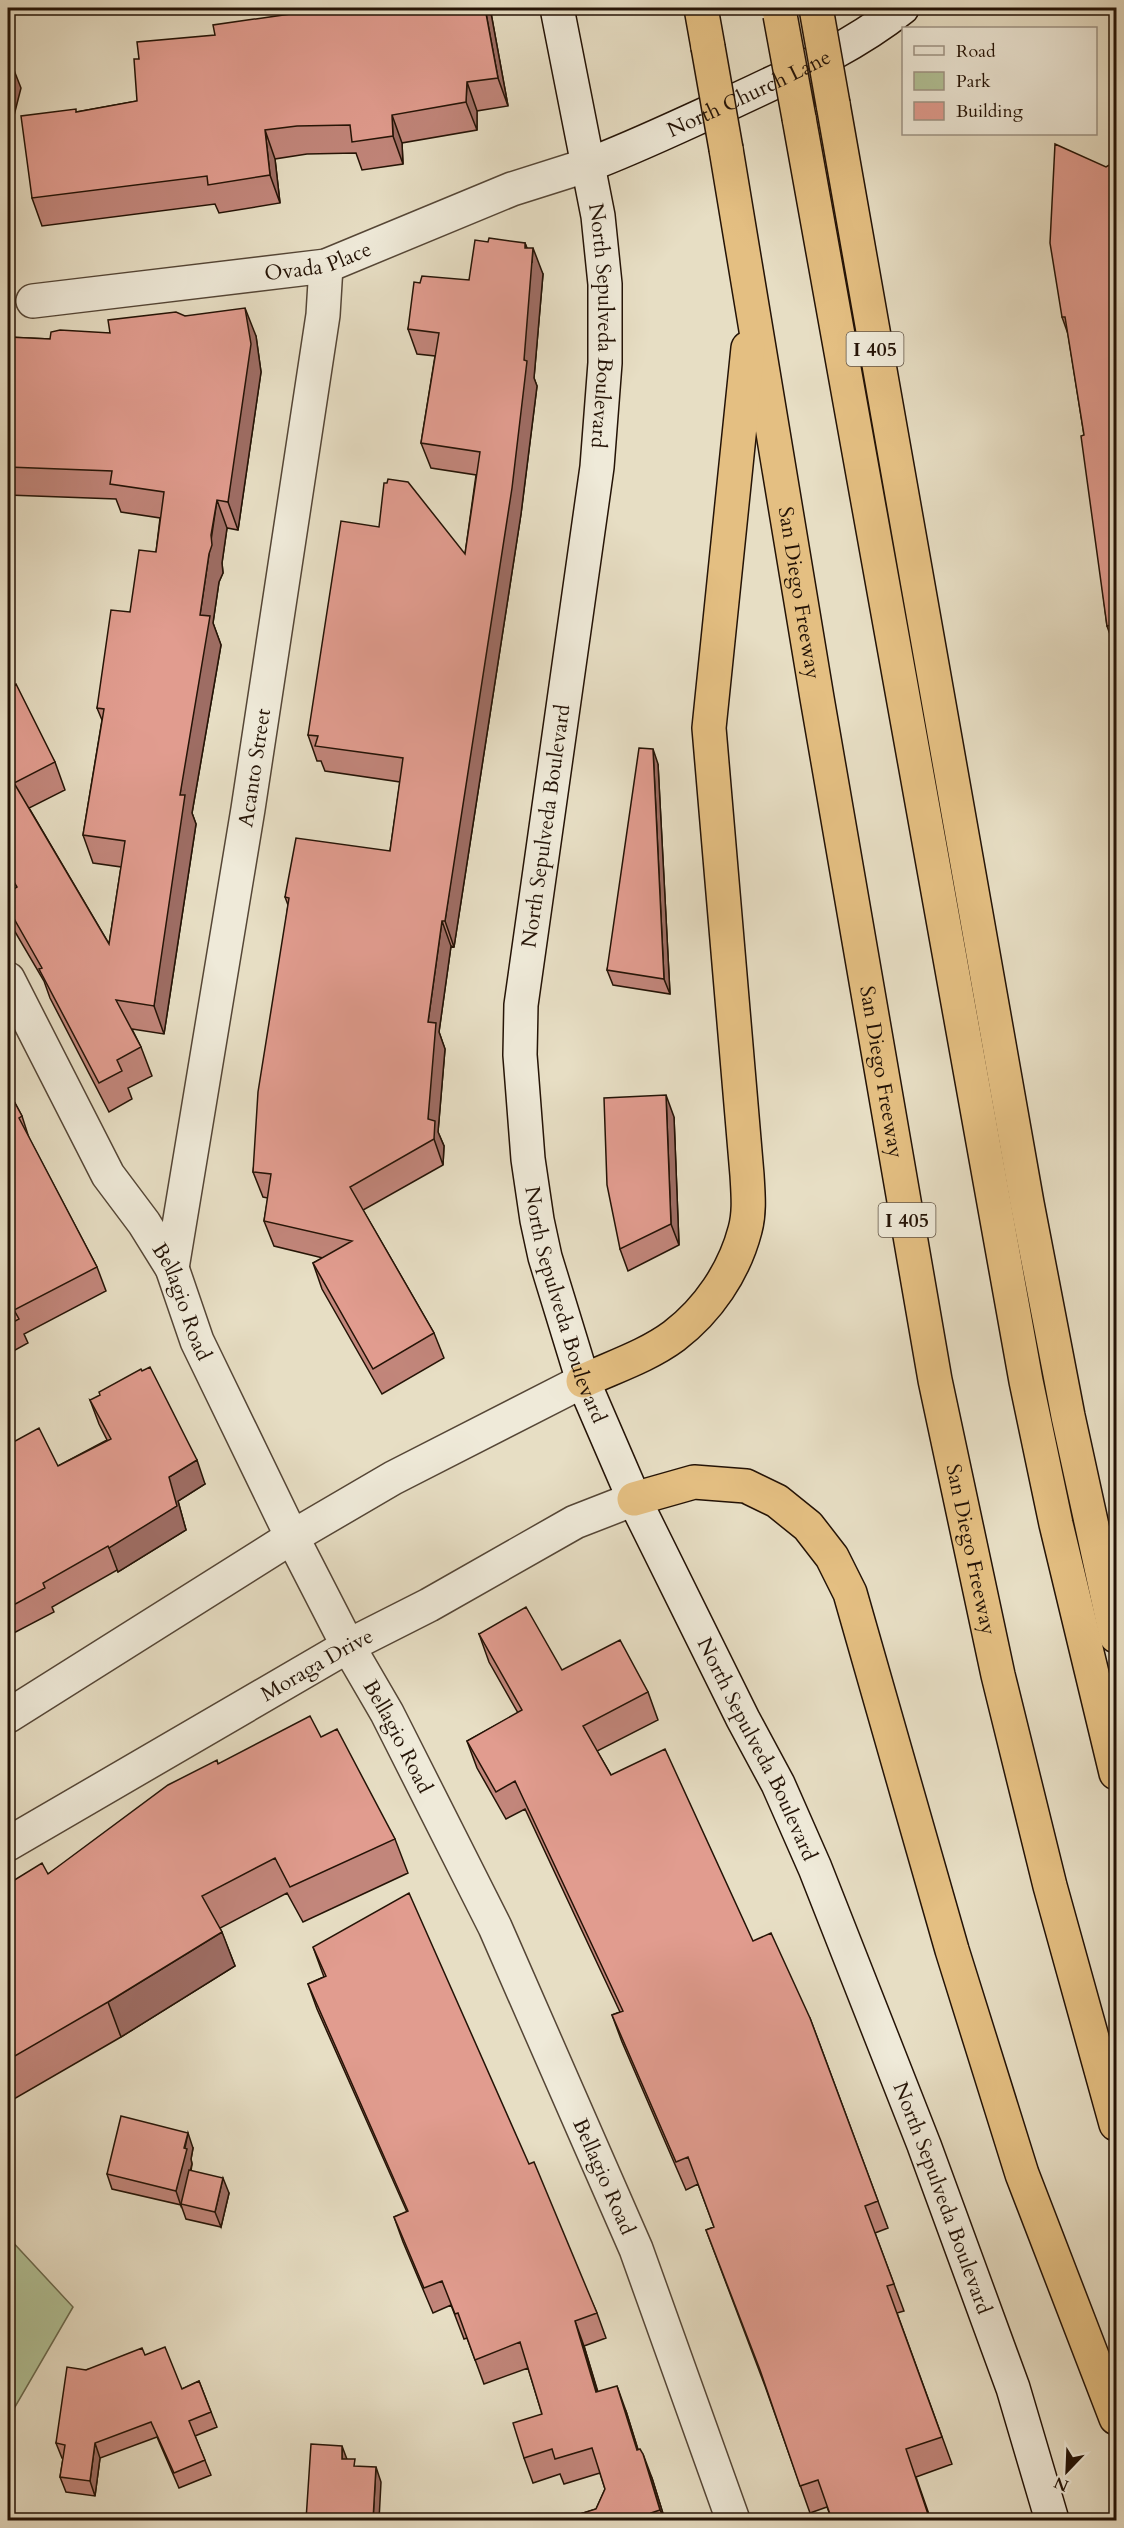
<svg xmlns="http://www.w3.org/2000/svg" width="1124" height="2528" viewBox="0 0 1124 2528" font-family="Cardo,serif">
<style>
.green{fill:#b2c297;stroke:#6b6a4e;stroke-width:1.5}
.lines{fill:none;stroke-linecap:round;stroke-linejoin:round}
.street-casing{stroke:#554636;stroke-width:36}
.secondary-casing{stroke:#241306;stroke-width:36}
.highway-casing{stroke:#241306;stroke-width:36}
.street{stroke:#efead9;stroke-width:33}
.secondary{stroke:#efead9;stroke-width:33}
.highway{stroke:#e4bf82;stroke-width:33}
.highway-bridge-casing{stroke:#241306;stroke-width:36;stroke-linecap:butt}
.highway-bridge{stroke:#e4bf82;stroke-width:33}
.wall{fill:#c2867b;stroke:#241306;stroke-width:1.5}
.shaded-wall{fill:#9e6d64;stroke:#241306;stroke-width:1.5}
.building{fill:#e19c8f;stroke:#241306;stroke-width:1.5}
.labels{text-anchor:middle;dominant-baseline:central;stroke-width:4.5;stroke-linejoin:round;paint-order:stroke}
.shield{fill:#efead9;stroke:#615445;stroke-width:1.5}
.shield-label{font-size:20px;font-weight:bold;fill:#241306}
.street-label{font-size:21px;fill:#241306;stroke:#efead9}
</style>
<rect width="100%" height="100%" fill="#e7dec4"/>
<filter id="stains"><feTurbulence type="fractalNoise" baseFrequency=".00333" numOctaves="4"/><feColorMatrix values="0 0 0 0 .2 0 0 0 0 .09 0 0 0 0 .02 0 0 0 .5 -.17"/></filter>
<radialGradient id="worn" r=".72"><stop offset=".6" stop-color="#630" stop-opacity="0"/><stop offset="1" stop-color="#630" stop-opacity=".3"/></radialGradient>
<!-- green -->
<path class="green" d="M 8,2237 L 73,2307 L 8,2419 Z"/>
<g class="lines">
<defs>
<g id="street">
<path id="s1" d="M 33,301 L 326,266 L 512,189 L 588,165"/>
<path id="s2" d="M 8,979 L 108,1175 L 144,1223 L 172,1268 L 197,1341 L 292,1537 L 348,1646 L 387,1713 L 495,1927 L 636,2249 L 733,2520"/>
<path id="s3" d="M 172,1268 L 248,809 L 323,315 L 326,266"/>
<path d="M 8,1716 L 292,1537 L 393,1478 L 583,1381"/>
<path id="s4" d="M 8,1844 L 348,1646 L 429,1605 L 575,1522 L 634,1499"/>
</g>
<g id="secondary">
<path id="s5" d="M 557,8 L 598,216 L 605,284 L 605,363 L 597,467 L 521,1005 L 520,1055 L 528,1159 L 537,1220 L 545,1257 L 583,1381 L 634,1499 L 743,1719 L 778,1784 L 815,1868 L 924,2145 L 1013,2388 L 1052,2520"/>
<path id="s6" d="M 588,165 C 636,147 683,124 730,103 C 789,75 851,49 902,8"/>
</g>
<g id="highway">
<path d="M 701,8 L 708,47"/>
<path d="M 833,104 L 1027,1203 L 1068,1416 L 1116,1636"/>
<path d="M 799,118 L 1026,1381 L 1056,1524 L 1116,1773"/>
<path id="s7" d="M 726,149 L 817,698 L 935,1380 L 998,1675 L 1050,1886 L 1116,2124"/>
<path d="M 583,1381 C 613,1367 647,1356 674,1336 C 708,1310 734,1272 745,1230 C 750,1212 748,1193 747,1175 L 709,728 L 748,348"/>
<path d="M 634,1499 L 694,1482 L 746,1486 L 777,1501 L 808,1526 L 832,1557 L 850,1593 L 952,1950 L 1022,2174 L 1116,2418"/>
</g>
</defs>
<!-- street casing -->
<use href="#street" class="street-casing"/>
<!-- secondary casing -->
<use href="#secondary" class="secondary-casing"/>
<!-- highway casing -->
<use href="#highway" class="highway-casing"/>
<!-- street -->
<use href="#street" class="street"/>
<!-- secondary -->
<use href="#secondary" class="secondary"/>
<!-- highway -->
<use href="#highway" class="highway"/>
<defs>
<path id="highway-bridge" d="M 816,8 L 833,104
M 780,15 L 799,118
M 708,47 L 726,149"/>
</defs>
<!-- highway-bridge casing -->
<use href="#highway-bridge" class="highway-bridge-casing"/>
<!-- highway-bridge -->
<use href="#highway-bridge" class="highway-bridge"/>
</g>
<!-- wall -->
<path class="wall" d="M 491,13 L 508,106 L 477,111 L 477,130 L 402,143 L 403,164 L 362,170 L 356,153 L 307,154 L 275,159 L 280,203 L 219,213 L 215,204 L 42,226 L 32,198 L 77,112 L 137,101 Z
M 1116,161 L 1116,651 L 1107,626 L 1084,435 L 1068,334 L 1062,317 Z
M 488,242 L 525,243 L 527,248 L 543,274 L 534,378 L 537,386 L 521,514 L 454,947 L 451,946 L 439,1032 L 445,1049 L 438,1132 L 444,1146 L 443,1165 L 363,1210 L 434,1333 L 444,1358 L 382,1394 L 322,1289 L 313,1263 L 323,1258 L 274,1246 L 264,1221 L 268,1198 L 263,1197 L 253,1172 L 288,905 L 285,897 L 390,851 L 400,782 L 325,771 L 321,761 L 317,761 L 308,735 L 465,554 L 476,475 L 431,468 L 421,443 L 435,356 L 417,354 L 408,329 L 420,283 L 469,280 Z
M 185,316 L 256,336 L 261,372 L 238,530 L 227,528 L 222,563 L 223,573 L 219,582 L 213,623 L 221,645 L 192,813 L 196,824 L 164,1034 L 132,1029 L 141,1047 L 152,1076 L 128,1088 L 132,1099 L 109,1112 L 50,998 L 44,981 L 11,925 L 8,914 L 8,893 L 12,890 L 8,883 L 8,688 L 55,762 L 65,790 L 29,808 L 109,944 L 121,867 L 93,863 L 83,835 L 102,720 L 97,708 L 130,612 L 156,552 L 160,518 L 121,512 L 116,499 L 8,495 L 8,337 L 50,339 L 110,333 Z
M 658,764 L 670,994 L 613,985 L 607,970 Z
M 8,1090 L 22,1116 L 29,1138 L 97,1267 L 106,1291 L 24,1334 L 28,1343 L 8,1354 Z
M 674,1117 L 679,1245 L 628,1271 L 620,1249 Z
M 90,1400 L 205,1484 L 178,1501 L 186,1530 L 118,1572 L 117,1570 L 52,1607 L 54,1612 L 8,1636 L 8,1443 L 8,1445 L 58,1466 L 107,1440 L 99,1424 Z
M 479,1634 L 562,1670 L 648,1692 L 658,1720 L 597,1751 L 611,1775 L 753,1941 L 810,2018 L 888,2228 L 875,2233 L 904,2311 L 897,2313 L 952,2464 L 916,2477 L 931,2520 L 832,2520 L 827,2507 L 810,2513 L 765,2386 L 706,2230 L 714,2227 L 698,2184 L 686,2190 L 622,2042 L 612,2015 L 620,2012 L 525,1809 L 506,1819 L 477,1768 L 467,1741 L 518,1713 L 489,1662 Z
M 321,1737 L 395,1839 L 408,1873 L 303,1922 L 287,1893 L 220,1928 L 235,1966 L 121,2037 L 14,2099 L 13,2097 L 8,2100 L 8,1884 L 48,1874 L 218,1764 Z
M 313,1947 L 529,2164 L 597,2313 L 606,2338 L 584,2346 L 598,2392 L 626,2411 L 638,2450 L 652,2478 L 665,2520 L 561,2520 L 596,2509 L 605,2489 L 600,2473 L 564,2484 L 560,2474 L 533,2483 L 524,2458 L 542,2414 L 528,2368 L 484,2384 L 467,2338 L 464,2339 L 451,2305 L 433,2313 L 403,2242 L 394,2217 L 407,2212 L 317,2009 L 308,1984 L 324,1977 Z
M 193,2148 L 191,2159 L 192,2164 L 191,2171 L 229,2193 L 221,2227 L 186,2219 L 181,2205 L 112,2189 L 107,2174 Z
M 145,2355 L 182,2389 L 199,2381 L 217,2427 L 195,2436 L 211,2475 L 179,2488 L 157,2437 L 100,2458 L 95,2496 L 66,2492 L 60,2477 L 63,2459 L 62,2458 L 56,2443 L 86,2370 Z"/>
<!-- shaded-wall -->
<path class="shaded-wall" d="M 485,8 L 489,8 L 491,13 L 508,106 L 498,78 Z
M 10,60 L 21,88 L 8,139 L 8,71 Z
M 467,82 L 477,111 L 477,130 L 466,102 Z
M 392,115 L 402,143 L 403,164 L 393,136 Z
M 265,130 L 275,159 L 280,203 L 270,175 Z
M 525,243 L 532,263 L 533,248 L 543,274 L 534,378 L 537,386 L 521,514 L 454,947 L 445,921 L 524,360 Z
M 245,308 L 256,336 L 261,372 L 238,530 L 228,502 Z
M 217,500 L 227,528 L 222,563 L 223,573 L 219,582 L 213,623 L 221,645 L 192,813 L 196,824 L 164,1034 L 154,1006 L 180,795 L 200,615 Z
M 653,749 L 658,764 L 670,994 L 664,979 Z
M 442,921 L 451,946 L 439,1032 L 445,1049 L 438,1132 L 444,1146 L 443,1165 L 434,1139 L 428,1119 L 428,1022 Z
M 666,1095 L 674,1117 L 679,1245 L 671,1224 Z
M 197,1460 L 205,1484 L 178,1501 L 186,1530 L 118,1572 L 109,1548 L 169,1477 Z
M 222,1932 L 235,1966 L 121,2037 L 108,2002 Z
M 188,2133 L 193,2148 L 191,2159 L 192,2164 L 181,2206 L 176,2191 Z
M 223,2178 L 229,2193 L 221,2227 L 215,2212 Z
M 575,2321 L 584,2346 L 605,2417 L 596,2392 Z
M 617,2386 L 626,2411 L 646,2475 L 637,2450 Z
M 95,2443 L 100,2458 L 95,2496 L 90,2481 Z
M 342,2446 L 348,2462 L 342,2459 Z
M 643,2454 L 652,2478 L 665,2520 L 660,2510 Z
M 376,2467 L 381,2482 L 379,2520 L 373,2520 Z"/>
<!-- building -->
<path class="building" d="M 299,8 L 485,8 L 498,78 L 467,82 L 466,102 L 392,115 L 393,136 L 352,142 L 350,125 L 297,126 L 265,130 L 270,175 L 208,185 L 207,176 L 32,198 L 21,116 L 76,109 L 76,112 L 137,101 L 134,59 L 139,59 L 137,42 L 215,35 L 213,25 L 290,14 L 290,9 Z
M 8,60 L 10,60 L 8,71 Z
M 1055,144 L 1106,167 L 1116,161 L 1116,624 L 1107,626 L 1081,436 L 1084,435 L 1065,317 L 1062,317 L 1050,243 Z
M 489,238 L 525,243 L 525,248 L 533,248 L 524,360 L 527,361 L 512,488 L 445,921 L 442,921 L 428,1022 L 436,1023 L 428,1119 L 435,1121 L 434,1139 L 350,1187 L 434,1333 L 373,1369 L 313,1263 L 352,1241 L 264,1221 L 271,1174 L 253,1172 L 258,1092 L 289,898 L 285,897 L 296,838 L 390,851 L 403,758 L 315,746 L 318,736 L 308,735 L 341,521 L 379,527 L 384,483 L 387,483 L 388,479 L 408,482 L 465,554 L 480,452 L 421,443 L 439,333 L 408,329 L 414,282 L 420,283 L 422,276 L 469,280 L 475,240 L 488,242 Z
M 245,308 L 251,344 L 228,502 L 217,500 L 211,535 L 212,545 L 209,554 L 200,615 L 210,616 L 180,795 L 185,795 L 154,1006 L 116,1000 L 141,1047 L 117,1060 L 122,1071 L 99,1083 L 39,969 L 42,968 L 8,908 L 8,893 L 17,887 L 8,872 L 8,688 L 16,684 L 55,762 L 14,783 L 109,944 L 125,841 L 83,835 L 104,709 L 97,708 L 111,610 L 130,612 L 139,550 L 156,552 L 164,492 L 110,484 L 112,471 L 8,467 L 8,337 L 50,339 L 51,332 L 60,330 L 110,333 L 108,320 L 176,312 L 185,316 Z
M 639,748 L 653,749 L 664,979 L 607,970 Z
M 8,1090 L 22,1116 L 19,1118 L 97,1267 L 14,1310 L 19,1319 L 8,1325 Z
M 666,1095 L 671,1224 L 620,1249 L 607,1185 L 604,1098 Z
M 150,1367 L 197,1460 L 169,1477 L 177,1506 L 109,1548 L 108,1546 L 43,1583 L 45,1588 L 8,1608 L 8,1443 L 8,1445 L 39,1428 L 58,1466 L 111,1439 L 90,1400 L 100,1395 L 99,1392 L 141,1369 L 142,1371 Z
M 526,1607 L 562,1670 L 620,1640 L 648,1692 L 583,1726 L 611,1775 L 665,1749 L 753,1941 L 771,1933 L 810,2018 L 878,2201 L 865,2206 L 894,2284 L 887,2286 L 942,2437 L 906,2449 L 930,2520 L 832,2520 L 818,2480 L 800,2486 L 760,2370 L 706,2230 L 714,2227 L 688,2157 L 676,2162 L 612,2015 L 623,2011 L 515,1781 L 496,1792 L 467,1741 L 522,1710 L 479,1634 Z
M 310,1716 L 321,1737 L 337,1729 L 395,1839 L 290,1887 L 275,1858 L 202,1896 L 222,1932 L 108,2002 L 8,2060 L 8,1884 L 42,1863 L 48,1874 L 168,1785 L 217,1760 L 218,1764 Z
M 409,1893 L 529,2164 L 534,2162 L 597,2313 L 575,2321 L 596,2392 L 617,2386 L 637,2450 L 640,2449 L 643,2454 L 660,2510 L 651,2513 L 654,2520 L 561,2520 L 596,2509 L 605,2489 L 592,2448 L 555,2459 L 552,2449 L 524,2458 L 513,2423 L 542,2414 L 520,2342 L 475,2360 L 458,2313 L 455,2314 L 442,2281 L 424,2288 L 394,2217 L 408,2211 L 308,1984 L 326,1976 L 313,1947 Z
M 121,2116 L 188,2133 L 184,2148 L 187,2149 L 176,2191 L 107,2174 Z
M 189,2170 L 223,2178 L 215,2212 L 181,2204 Z
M 165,2347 L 182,2389 L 199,2381 L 211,2412 L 189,2421 L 205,2460 L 174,2473 L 151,2422 L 95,2443 L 90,2481 L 60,2477 L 65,2445 L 56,2443 L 67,2367 L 86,2370 L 142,2348 L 145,2355 Z
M 311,2444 L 342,2446 L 342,2459 L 355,2459 L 354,2466 L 376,2467 L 373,2520 L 306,2520 Z"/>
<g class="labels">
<!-- shield labels -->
<g class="shield">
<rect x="846.5" y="332" width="57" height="34" rx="4.5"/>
<rect x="878.5" y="1203" width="57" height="34" rx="4.5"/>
</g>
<g class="shield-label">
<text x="875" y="349">I 405</text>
<text x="907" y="1220">I 405</text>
</g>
<!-- street labels -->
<g class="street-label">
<text stroke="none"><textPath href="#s6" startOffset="176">North Church Lane</textPath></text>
<text stroke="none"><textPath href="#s1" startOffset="288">Ovada Place</textPath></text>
<text stroke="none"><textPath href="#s5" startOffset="322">North Sepulveda Boulevard</textPath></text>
<text stroke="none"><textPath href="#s7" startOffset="450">San Diego Freeway</textPath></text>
<text stroke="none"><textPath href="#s3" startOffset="507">Acanto Street</textPath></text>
<text transform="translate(546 826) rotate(-82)">North Sepulveda Boulevard</text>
<text stroke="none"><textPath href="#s7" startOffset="936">San Diego Freeway</textPath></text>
<text stroke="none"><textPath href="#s2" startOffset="368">Bellagio Road</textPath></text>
<text stroke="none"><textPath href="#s5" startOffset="1312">North Sepulveda Boulevard</textPath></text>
<text stroke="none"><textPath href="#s7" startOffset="1422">San Diego Freeway</textPath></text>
<text stroke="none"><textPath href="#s4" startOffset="357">Moraga Drive</textPath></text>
<text stroke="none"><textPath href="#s2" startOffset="854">Bellagio Road</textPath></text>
<text stroke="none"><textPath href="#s5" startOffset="1798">North Sepulveda Boulevard</textPath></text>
<text stroke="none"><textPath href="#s2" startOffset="1340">Bellagio Road</textPath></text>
<text stroke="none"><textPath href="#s5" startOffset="2284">North Sepulveda Boulevard</textPath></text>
</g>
</g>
<!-- margin -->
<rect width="1124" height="2528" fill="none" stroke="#e7dec4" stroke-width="30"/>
<rect x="9" y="9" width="1106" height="2510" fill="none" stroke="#241306" stroke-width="3"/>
<rect x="15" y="15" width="1094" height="2498" fill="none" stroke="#241306" stroke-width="1.5"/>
<!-- legend -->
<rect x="902" y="27" width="195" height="108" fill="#efead9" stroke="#9e9485" stroke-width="1.5"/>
<rect x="914" y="46" width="30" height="9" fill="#efead9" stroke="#9e9485" stroke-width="1.5"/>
<text x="956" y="57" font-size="18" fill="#241306">Road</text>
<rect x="914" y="72" width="30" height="18" fill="#b2c297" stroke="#9e9485" stroke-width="1.5"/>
<text x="956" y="87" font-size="18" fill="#241306">Park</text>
<rect x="914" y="102" width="30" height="18" fill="#e19c8f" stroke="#9e9485" stroke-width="1.5"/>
<text x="956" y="117" font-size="18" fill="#241306">Building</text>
<!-- north arrow -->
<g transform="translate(1067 2471) rotate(203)" stroke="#efead9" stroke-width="4.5" paint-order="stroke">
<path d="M0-4.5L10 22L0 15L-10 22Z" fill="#241306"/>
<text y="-9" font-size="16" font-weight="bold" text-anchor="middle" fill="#241306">N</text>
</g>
<rect width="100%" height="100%" filter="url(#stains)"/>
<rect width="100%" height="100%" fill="url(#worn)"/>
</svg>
